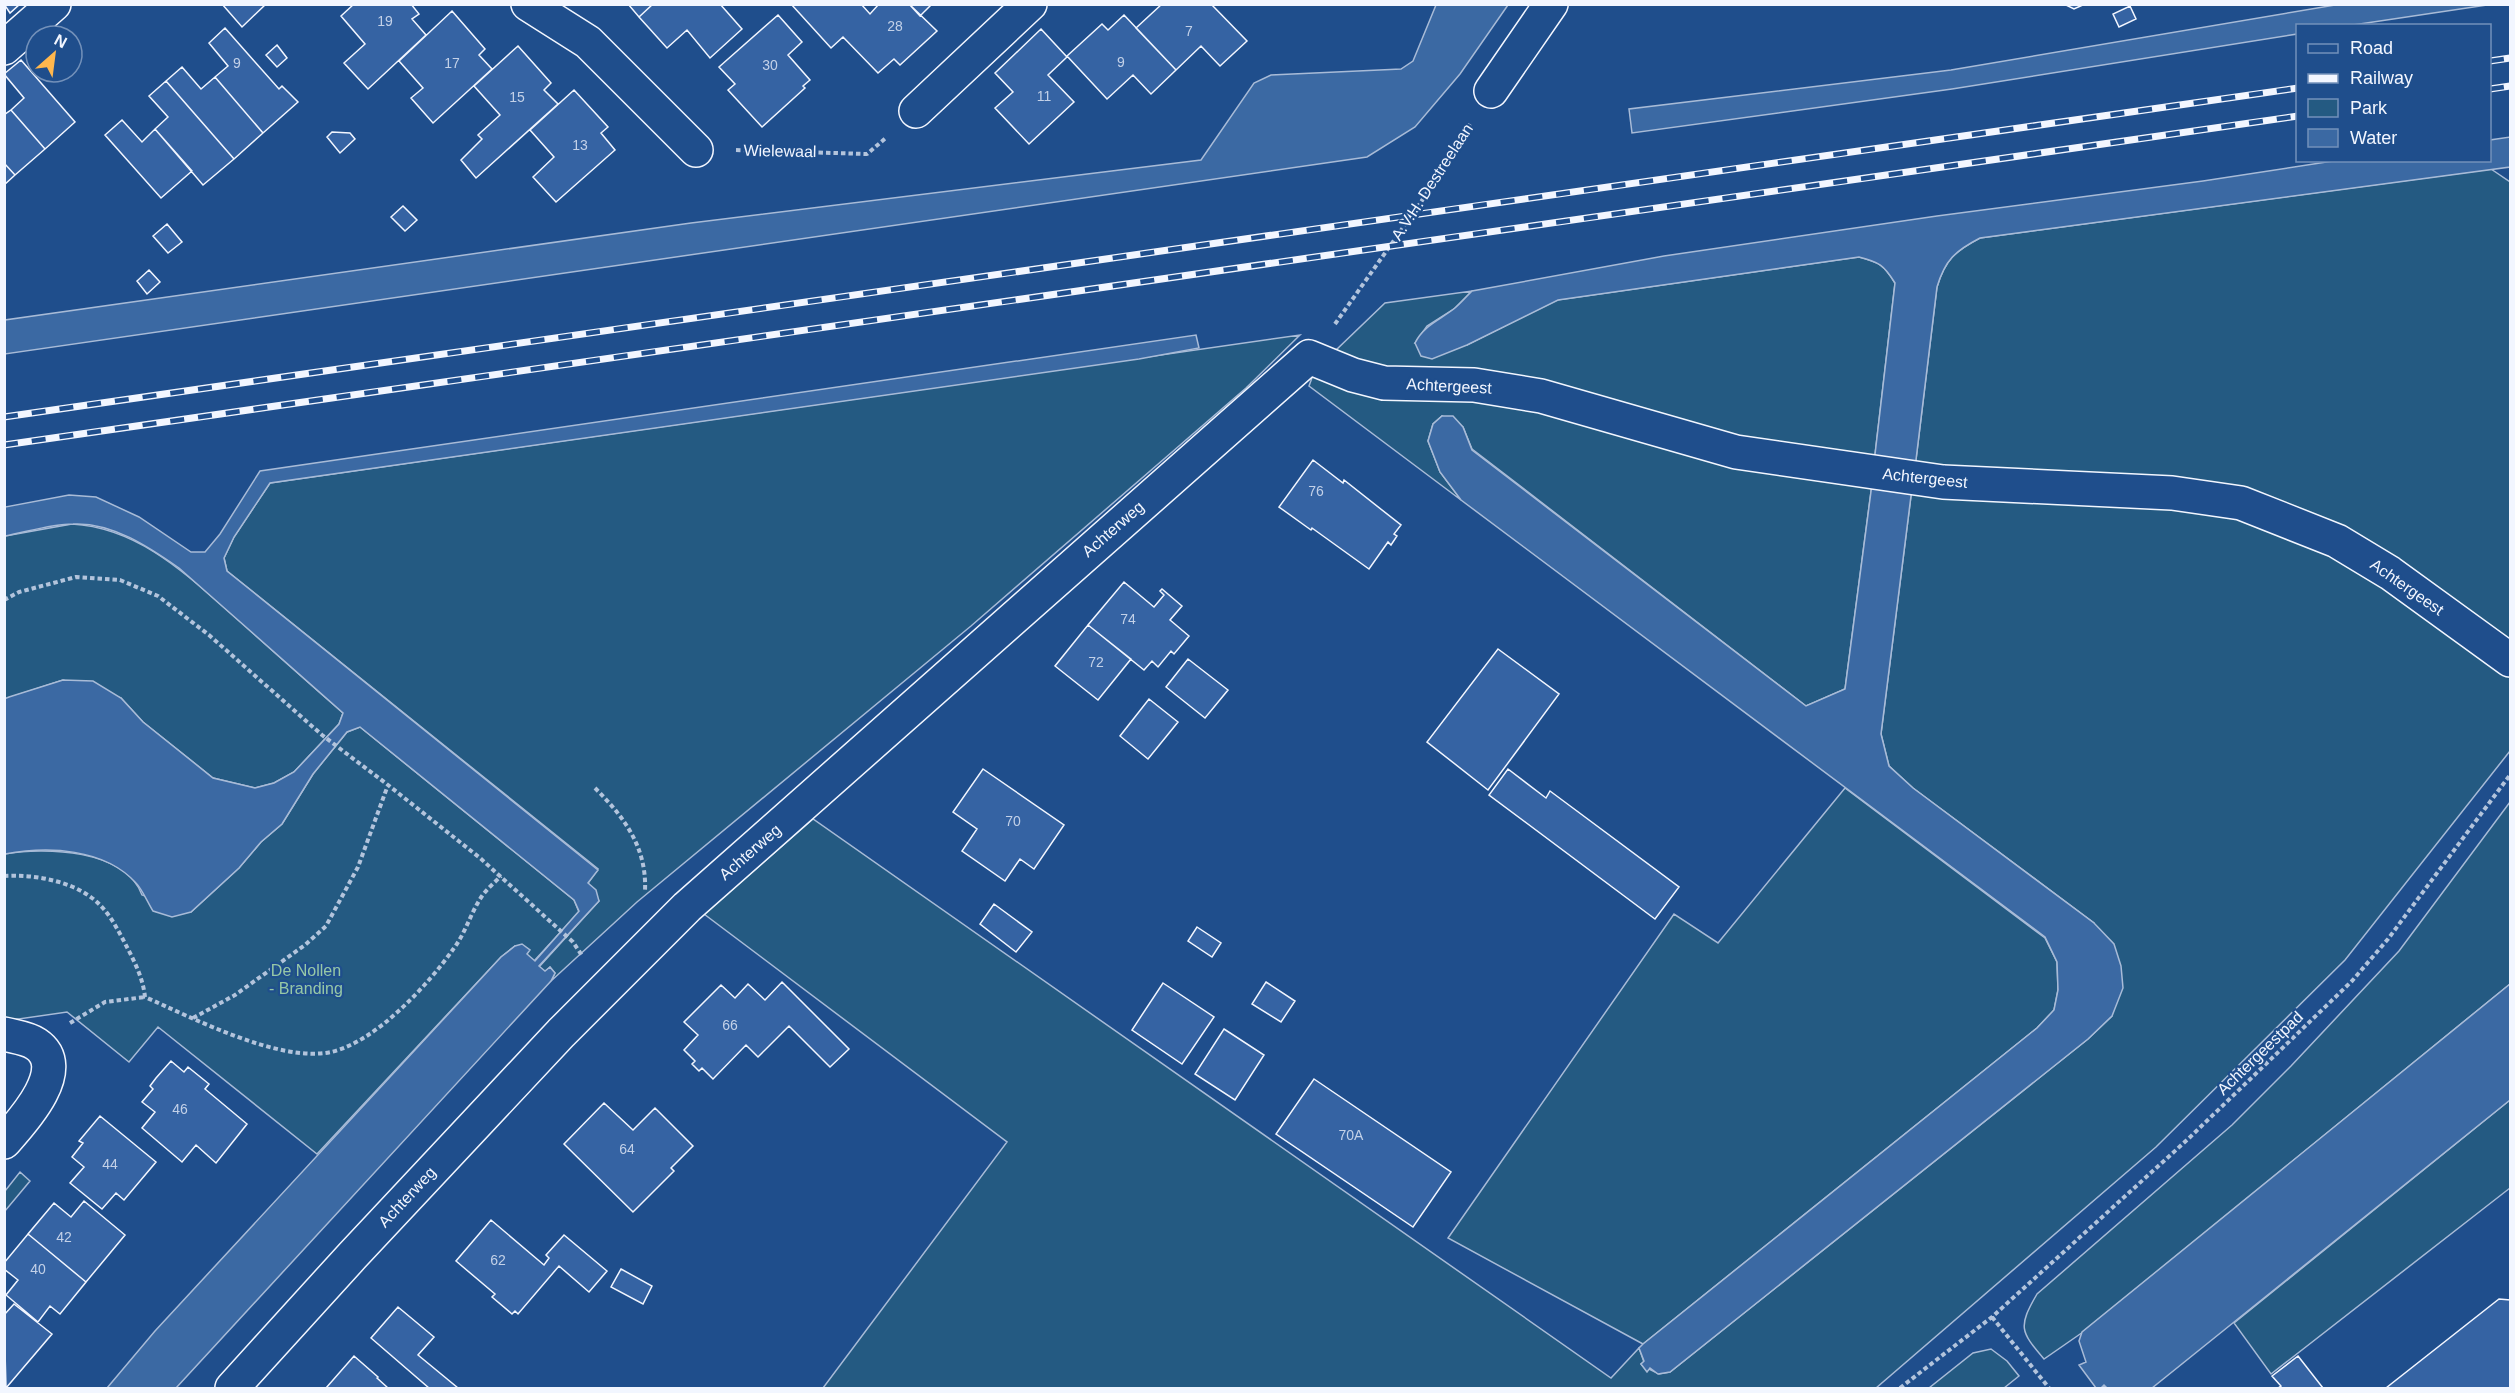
<svg xmlns="http://www.w3.org/2000/svg" width="2515" height="1393" viewBox="0 0 2515 1393" font-family="Helvetica,sans-serif">
<style>
.green{fill:#245a82;stroke:#a8bbd7;stroke-width:1.5}
.water{fill:#3b69a3;stroke:#a8bbd7;stroke-width:1.5}
.building{fill:#3563a3;stroke:#f2f6ff;stroke-width:1.5}
.lines{fill:none;stroke-linecap:round;stroke-linejoin:round}
.street-casing{stroke:#f2f6ff;stroke-width:36}
.path{stroke:#b3c4dc;stroke-width:4;stroke-dasharray:4.5 3;stroke-linecap:butt}
.street{stroke:#1f4e8c;stroke-width:33}
.rail-casing{stroke:#f2f6ff;stroke-width:7}
.rail{stroke:#1f4e8c;stroke-width:4.5;stroke-dasharray:14;stroke-linecap:butt}
.labels{text-anchor:middle;dominant-baseline:central;stroke-width:4.5;stroke-linejoin:round;paint-order:stroke}
.number-label{font-size:14px;fill:#c3d1e8}
.street-label{font-size:16px;fill:#f2f6ff;stroke:#1f4e8c}
.park-label{font-size:16px;fill:#97c8a6;stroke:#1f4e8c}
</style>
<rect width="100%" height="100%" fill="#1f4e8c"/>
<!-- green -->
<path class="green" d="M 2491,169 L 2510,182 L 2510,642 L 2338,528 L 1915,468 L 1937,287 C 1945,260 1955,251 1980,238 Z
M 1859,257 C 1879,262 1884,265 1895,283 L 1874,463 L 1401,377 L 1334,352 L 1385,303 L 1472,291 L 1454,309 L 1427,326 L 1415,343 L 1467,345 L 1557,300 Z
M 1300,335 L 1246,388 L 971,626 L 637,902 L 551,981 L 555,973 L 550,967 L 545,972 L 539,967 L 599,901 L 588,883 L 598,869 L 227,571 L 224,558 L 234,537 L 270,483 Z
M 1313,375 L 1475,394 L 1872,484 L 1845,689 L 1806,706 L 1472,449 L 1463,427 L 1442,416 L 1433,424 L 1428,441 L 1440,472 L 1461,500 L 1309,386 Z
M 1912,488 L 2197,507 L 2311,540 L 2510,669 L 2510,751 L 2345,960 L 2156,1147 L 1876,1388 L 823,1388 L 1007,1142 L 704,914 L 813,819 L 1611,1378 L 1639,1348 L 1644,1362 L 1641,1364 L 1647,1371 L 1649,1369 L 1659,1374 L 1670,1372 L 2088,1039 L 2112,1016 L 2094,923 L 1913,788 L 1889,766 L 1881,734 Z
M 72,524 C 143,528 192,580 243,624 C 276,654 309,683 343,713 L 339,724 L 294,772 L 274,783 L 255,788 L 213,778 L 143,722 L 121,698 L 63,680 L 5,699 L 5,536 Z
M 360,727 L 574,900 L 579,912 L 534,961 L 515,946 L 501,957 L 317,1154 L 158,1027 L 129,1062 L 67,1012 L 5,1021 L 4,854 C 45,847 125,849 142,895 L 191,912 L 239,868 L 261,842 L 282,824 L 313,774 L 347,732 Z
M 1845,788 L 2045,938 L 2057,962 L 2058,990 L 2054,1010 L 2037,1028 L 1643,1344 L 1448,1238 L 1674,914 L 1718,943 Z
M 2510,802 L 2510,984 L 2083,1332 L 2044,1359 C 2020,1331 2018,1327 2037,1294 L 2232,1125 L 2291,1066 L 2399,951 Z
M 2510,1100 L 2510,1188 L 2271,1374 L 2234,1323 Z
M 20,1172 L 30,1181 L 5,1211 L 5,1191 Z
M 1991,1349 L 2007,1361 L 2019,1376 L 2004,1388 L 1929,1388 L 1973,1353 Z"/>
<!-- water -->
<path class="water" d="M 2341,4 L 2487,5 L 2353,25 L 2298,26 L 2297,34 L 1952,89 L 1632,133 L 1629,109 L 1951,70 Z
M 1436,5 L 1508,5 L 1460,74 L 1415,127 L 1367,157 L 5,354 L 5,320 L 691,223 L 1201,160 L 1254,83 L 1271,75 L 1401,69 L 1413,61 Z
M 2510,137 L 2510,167 L 1980,238 C 1955,251 1945,260 1937,287 L 1915,468 L 1874,463 L 1895,283 C 1884,265 1879,262 1859,257 L 1558,300 L 1467,345 L 1432,359 L 1421,356 L 1415,343 C 1424,325 1440,320 1455,308 C 1461,303 1466,297 1472,291 L 1664,256 L 1937,216 L 2203,181 L 2333,161 L 2490,160 L 2490,140 Z
M 1196,335 L 1199,348 L 1139,359 L 270,483 L 234,537 L 224,558 L 227,571 L 598,870 L 588,883 L 596,890 L 599,901 L 539,966 L 545,971 L 550,967 L 555,973 L 551,981 L 176,1388 L 107,1388 L 155,1331 L 501,957 L 515,946 L 522,944 L 530,950 L 527,954 L 535,961 L 579,911 L 574,900 L 360,727 L 347,732 L 313,774 L 282,824 L 261,842 L 239,868 L 191,912 L 172,917 L 153,911 C 148,903 142,889 136,883 C 104,848 48,846 5,854 L 4,699 L 9,697 L 63,680 L 93,681 L 121,698 L 143,722 L 213,778 L 255,788 L 274,783 L 294,772 L 339,724 L 343,713 L 179,568 C 149,547 112,522 73,524 C 51,524 27,532 5,536 L 5,507 L 69,495 L 96,497 L 139,517 L 191,552 L 205,552 L 220,534 L 260,471 Z
M 1442,416 L 1453,416 L 1463,427 L 1472,450 L 1806,706 L 1845,689 L 1872,484 L 1912,488 L 1881,734 L 1889,766 L 1913,788 L 2094,923 L 2114,944 L 2121,966 L 2123,988 L 2112,1016 L 2088,1039 L 1670,1372 L 1658,1374 L 1650,1368 L 1647,1372 L 1641,1364 L 1644,1361 L 1639,1348 L 1643,1344 L 2037,1028 L 2054,1010 L 2058,990 L 2057,962 L 2045,937 L 1461,500 L 1440,472 L 1428,441 L 1433,424 Z
M 2510,984 L 2510,1100 L 2152,1388 L 2107,1388 L 2104,1385 L 2101,1388 L 2096,1388 L 2079,1365 L 2086,1362 L 2079,1341 L 2082,1332 Z"/>
<!-- building -->
<path class="building" d="M 4,4 L 20,4 L 10,13 Z
M 222,4 L 266,4 L 242,27 Z
M 354,4 L 411,4 L 419,14 L 412,19 L 426,35 L 368,89 L 344,63 L 365,44 L 341,16 Z
M 628,4 L 653,4 L 639,17 Z
M 653,4 L 720,4 L 742,29 L 710,58 L 687,30 L 667,48 L 639,17 Z
M 791,4 L 861,4 L 870,14 L 879,4 L 909,4 L 937,31 L 900,65 L 894,59 L 878,73 L 843,37 L 831,48 Z
M 909,4 L 932,4 L 920,16 Z
M 1162,4 L 1211,4 L 1247,41 L 1220,66 L 1201,46 L 1176,70 L 1136,28 Z
M 2085,4 L 2074,9 L 2064,4 Z
M 2130,6 L 2136,19 L 2119,27 L 2113,14 Z
M 452,11 L 485,49 L 479,55 L 492,69 L 433,123 L 411,98 L 423,88 L 399,61 Z
M 778,15 L 802,42 L 788,55 L 810,80 L 803,86 L 805,88 L 762,127 L 728,90 L 735,84 L 719,67 Z
M 1124,15 L 1176,70 L 1151,94 L 1133,75 L 1107,99 L 1067,56 L 1102,24 L 1108,30 Z
M 225,28 L 279,89 L 282,86 L 298,102 L 263,133 L 215,77 L 228,66 L 209,43 Z
M 1041,29 L 1067,57 L 1048,75 L 1074,102 L 1029,144 L 995,108 L 1013,92 L 995,73 Z
M 277,45 L 287,58 L 277,67 L 266,55 Z
M 518,46 L 551,83 L 544,90 L 558,104 L 476,178 L 461,160 L 482,139 L 478,135 L 500,115 L 474,86 Z
M 21,60 L 75,122 L 45,149 L 11,110 L 24,98 L 4,74 Z
M 182,67 L 201,89 L 215,77 L 263,133 L 234,159 L 166,81 Z
M 166,81 L 234,159 L 203,185 L 155,129 L 168,117 L 149,96 Z
M 574,90 L 608,127 L 601,133 L 615,150 L 556,202 L 533,177 L 554,157 L 530,130 Z
M 11,110 L 45,149 L 15,175 L 4,163 L 4,115 Z
M 122,120 L 142,142 L 155,129 L 192,171 L 161,198 L 105,135 Z
M 332,132 L 350,133 L 355,139 L 340,153 L 327,137 Z
M 4,163 L 15,175 L 4,185 Z
M 403,206 L 417,220 L 405,231 L 391,217 Z
M 167,224 L 182,242 L 168,253 L 153,236 Z
M 149,270 L 160,282 L 147,294 L 137,281 Z
M 1313,460 L 1343,483 L 1344,480 L 1401,525 L 1394,534 L 1397,536 L 1391,545 L 1388,542 L 1369,569 L 1312,528 L 1311,530 L 1279,507 Z
M 1124,582 L 1154,607 L 1164,595 L 1160,591 L 1162,589 L 1182,606 L 1170,620 L 1189,636 L 1174,654 L 1171,651 L 1158,667 L 1152,661 L 1144,670 L 1088,625 Z
M 1088,625 L 1131,659 L 1098,700 L 1055,666 Z
M 1498,649 L 1559,694 L 1488,790 L 1427,742 Z
M 1188,659 L 1228,690 L 1205,718 L 1166,687 Z
M 1149,699 L 1178,722 L 1148,759 L 1120,736 Z
M 983,769 L 1064,825 L 1034,869 L 1020,859 L 1005,881 L 962,851 L 977,829 L 953,812 Z
M 1508,769 L 1546,798 L 1550,791 L 1679,887 L 1655,919 L 1489,795 Z
M 994,904 L 1032,932 L 1016,952 L 980,924 Z
M 1197,927 L 1221,943 L 1212,957 L 1188,941 Z
M 782,982 L 849,1049 L 830,1067 L 789,1026 L 758,1057 L 746,1045 L 713,1079 L 702,1068 L 699,1071 L 692,1064 L 695,1061 L 684,1050 L 698,1035 L 684,1022 L 721,985 L 735,998 L 748,984 L 765,1000 Z
M 1266,982 L 1295,1001 L 1281,1022 L 1252,1004 Z
M 1163,983 L 1214,1017 L 1182,1064 L 1132,1030 Z
M 1224,1029 L 1264,1055 L 1235,1100 L 1195,1074 Z
M 171,1061 L 184,1072 L 188,1067 L 209,1084 L 205,1089 L 247,1124 L 216,1163 L 196,1145 L 182,1162 L 142,1128 L 155,1112 L 142,1102 L 153,1089 L 150,1086 L 156,1078 Z
M 1314,1079 L 1451,1172 L 1413,1227 L 1276,1134 Z
M 604,1103 L 633,1130 L 655,1108 L 693,1146 L 671,1168 L 674,1171 L 633,1212 L 564,1144 Z
M 100,1116 L 156,1162 L 124,1200 L 116,1193 L 102,1209 L 70,1183 L 84,1167 L 72,1157 L 83,1143 L 79,1141 Z
M 84,1201 L 125,1235 L 86,1282 L 28,1234 L 54,1203 L 71,1217 Z
M 491,1220 L 544,1265 L 549,1258 L 546,1255 L 564,1235 L 607,1271 L 589,1292 L 559,1266 L 518,1314 L 515,1311 L 512,1314 L 492,1297 L 495,1294 L 456,1261 Z
M 28,1234 L 86,1282 L 60,1314 L 50,1306 L 38,1322 L 6,1295 L 18,1280 L 4,1269 L 4,1263 Z
M 621,1269 L 652,1286 L 643,1304 L 611,1287 Z
M 2499,1299 L 2510,1300 L 2510,1388 L 2386,1388 Z
M 14,1304 L 52,1334 L 6,1388 L 4,1315 Z
M 398,1307 L 434,1337 L 418,1355 L 458,1388 L 429,1388 L 371,1338 Z
M 354,1356 L 378,1377 L 377,1378 L 388,1388 L 326,1388 Z
M 2298,1356 L 2323,1388 L 2278,1388 L 2281,1386 L 2272,1376 Z"/>
<g class="lines">
<defs>
<path id="street" d="M 528,4 L 588,42 L 696,150
M 4,48 L 54,4
M 1491,91 L 1551,4
M 916,111 L 1030,4
M 4,1034 C 15,1037 27,1038 36,1044 C 72,1068 22,1122 4,1142
M 232,1388 L 352,1256 L 561,1033 L 687,907 L 1309,357 L 1353,375 L 1384,383 L 1474,385 L 1541,396 L 1736,452 L 1943,482 L 2172,493 L 2241,503 L 2337,541 L 2390,573 L 2510,660"/>
</defs>
<!-- street casing -->
<use href="#street" class="street-casing"/>
<!-- path -->
<path class="path" d="M 736,150 L 867,154 L 887,137
M 1335,324 L 1421,202 L 1470,124
M 4,600 L 19,592 L 76,577 L 120,580 L 158,596 L 209,635 L 322,735 L 388,785 L 480,858 L 573,942 L 583,957
M 595,788 C 624,817 647,847 645,891
M 4,876 C 36,874 78,882 100,905 C 112,917 120,934 128,949 C 136,965 143,979 145,997 C 193,1018 279,1063 331,1052 C 376,1042 429,984 454,948 C 466,932 471,912 482,896 C 487,889 495,882 501,876
M 193,1018 L 235,995 L 305,945 L 326,926 L 358,867 L 388,785
M 70,1023 L 105,1002 L 145,997
M 1992,1317 L 2049,1388
M 1900,1388 L 1992,1317 L 2187,1140 L 2352,981 L 2388,939 L 2510,775"/>
<!-- street -->
<use href="#street" class="street"/>
<defs>
<path id="rail" d="M 2490,61 L 2510,58
M 2490,89 L 2510,86
M 4,417 L 2298,88
M 4,445 L 2298,116"/>
</defs>
<!-- rail casing -->
<use href="#rail" class="rail-casing"/>
<!-- rail -->
<use href="#rail" class="rail"/>
</g>
<g class="labels">
<!-- number labels -->
<g class="number-label">
<text x="385" y="21">19</text>
<text x="895" y="26">28</text>
<text x="1189" y="31">7</text>
<text x="1121" y="62">9</text>
<text x="237" y="63">9</text>
<text x="452" y="63">17</text>
<text x="770" y="65">30</text>
<text x="1044" y="96">11</text>
<text x="517" y="97">15</text>
<text x="580" y="145">13</text>
<text x="1316" y="491">76</text>
<text x="1128" y="619">74</text>
<text x="1096" y="662">72</text>
<text x="1013" y="821">70</text>
<text x="730" y="1025">66</text>
<text x="180" y="1109">46</text>
<text x="1351" y="1135">70A</text>
<text x="627" y="1149">64</text>
<text x="110" y="1164">44</text>
<text x="64" y="1237">42</text>
<text x="498" y="1260">62</text>
<text x="38" y="1269">40</text>
</g>
<!-- street labels -->
<g class="street-label">
<text transform="translate(780 151) rotate(1)">Wielewaal</text>
<text transform="translate(1432 182) rotate(-57)">A.V.H. Destreelaan</text>
<text transform="translate(1449 386) rotate(3)">Achtergeest</text>
<text transform="translate(1925 478) rotate(6)">Achtergeest</text>
<text transform="translate(1113 529) rotate(-41)">Achterweg</text>
<text transform="translate(2407 587) rotate(35)">Achtergeest</text>
<text transform="translate(750 852) rotate(-41)">Achterweg</text>
<text transform="translate(2260 1053) rotate(-44)">Achtergeestpad</text>
<text transform="translate(407 1197) rotate(-47)">Achterweg</text>
</g>
<!-- park labels -->
<g class="park-label">
<text x="306" y="970">De Nollen<tspan x="306" dy="18">- Branding</tspan></text>
</g>
</g>
<!-- border -->
<rect width="2515" height="1393" fill="none" stroke="#f2f6ff" stroke-width="12"/>
<!-- legend -->
<rect x="2296" y="24" width="195" height="138" fill="#1f4e8c" stroke="#7391ba" stroke-width="1.5"/>
<rect x="2308" y="44" width="30" height="9" fill="#1f4e8c" stroke="#7391ba" stroke-width="1.5"/>
<text x="2350" y="54" font-size="18" fill="#f2f6ff">Road</text>
<rect x="2308" y="74" width="30" height="9" fill="#f2f6ff" stroke="#7391ba" stroke-width="1.5"/>
<text x="2350" y="84" font-size="18" fill="#f2f6ff">Railway</text>
<rect x="2308" y="99" width="30" height="18" fill="#245a82" stroke="#7391ba" stroke-width="1.5"/>
<text x="2350" y="114" font-size="18" fill="#f2f6ff">Park</text>
<rect x="2308" y="129" width="30" height="18" fill="#3b69a3" stroke="#7391ba" stroke-width="1.5"/>
<text x="2350" y="144" font-size="18" fill="#f2f6ff">Water</text>
<!-- north arrow -->
<g transform="translate(54 54) rotate(28)"><circle r="28" fill="#1f4e8c" stroke="#7391ba" stroke-width="1.5"/>
<path d="M0-4.5L10 22L0 15L-10 22Z" fill="#ffb74d"/>
<text y="-9" font-size="16" font-weight="bold" text-anchor="middle" fill="#f2f6ff">N</text>
</g>
</svg>
